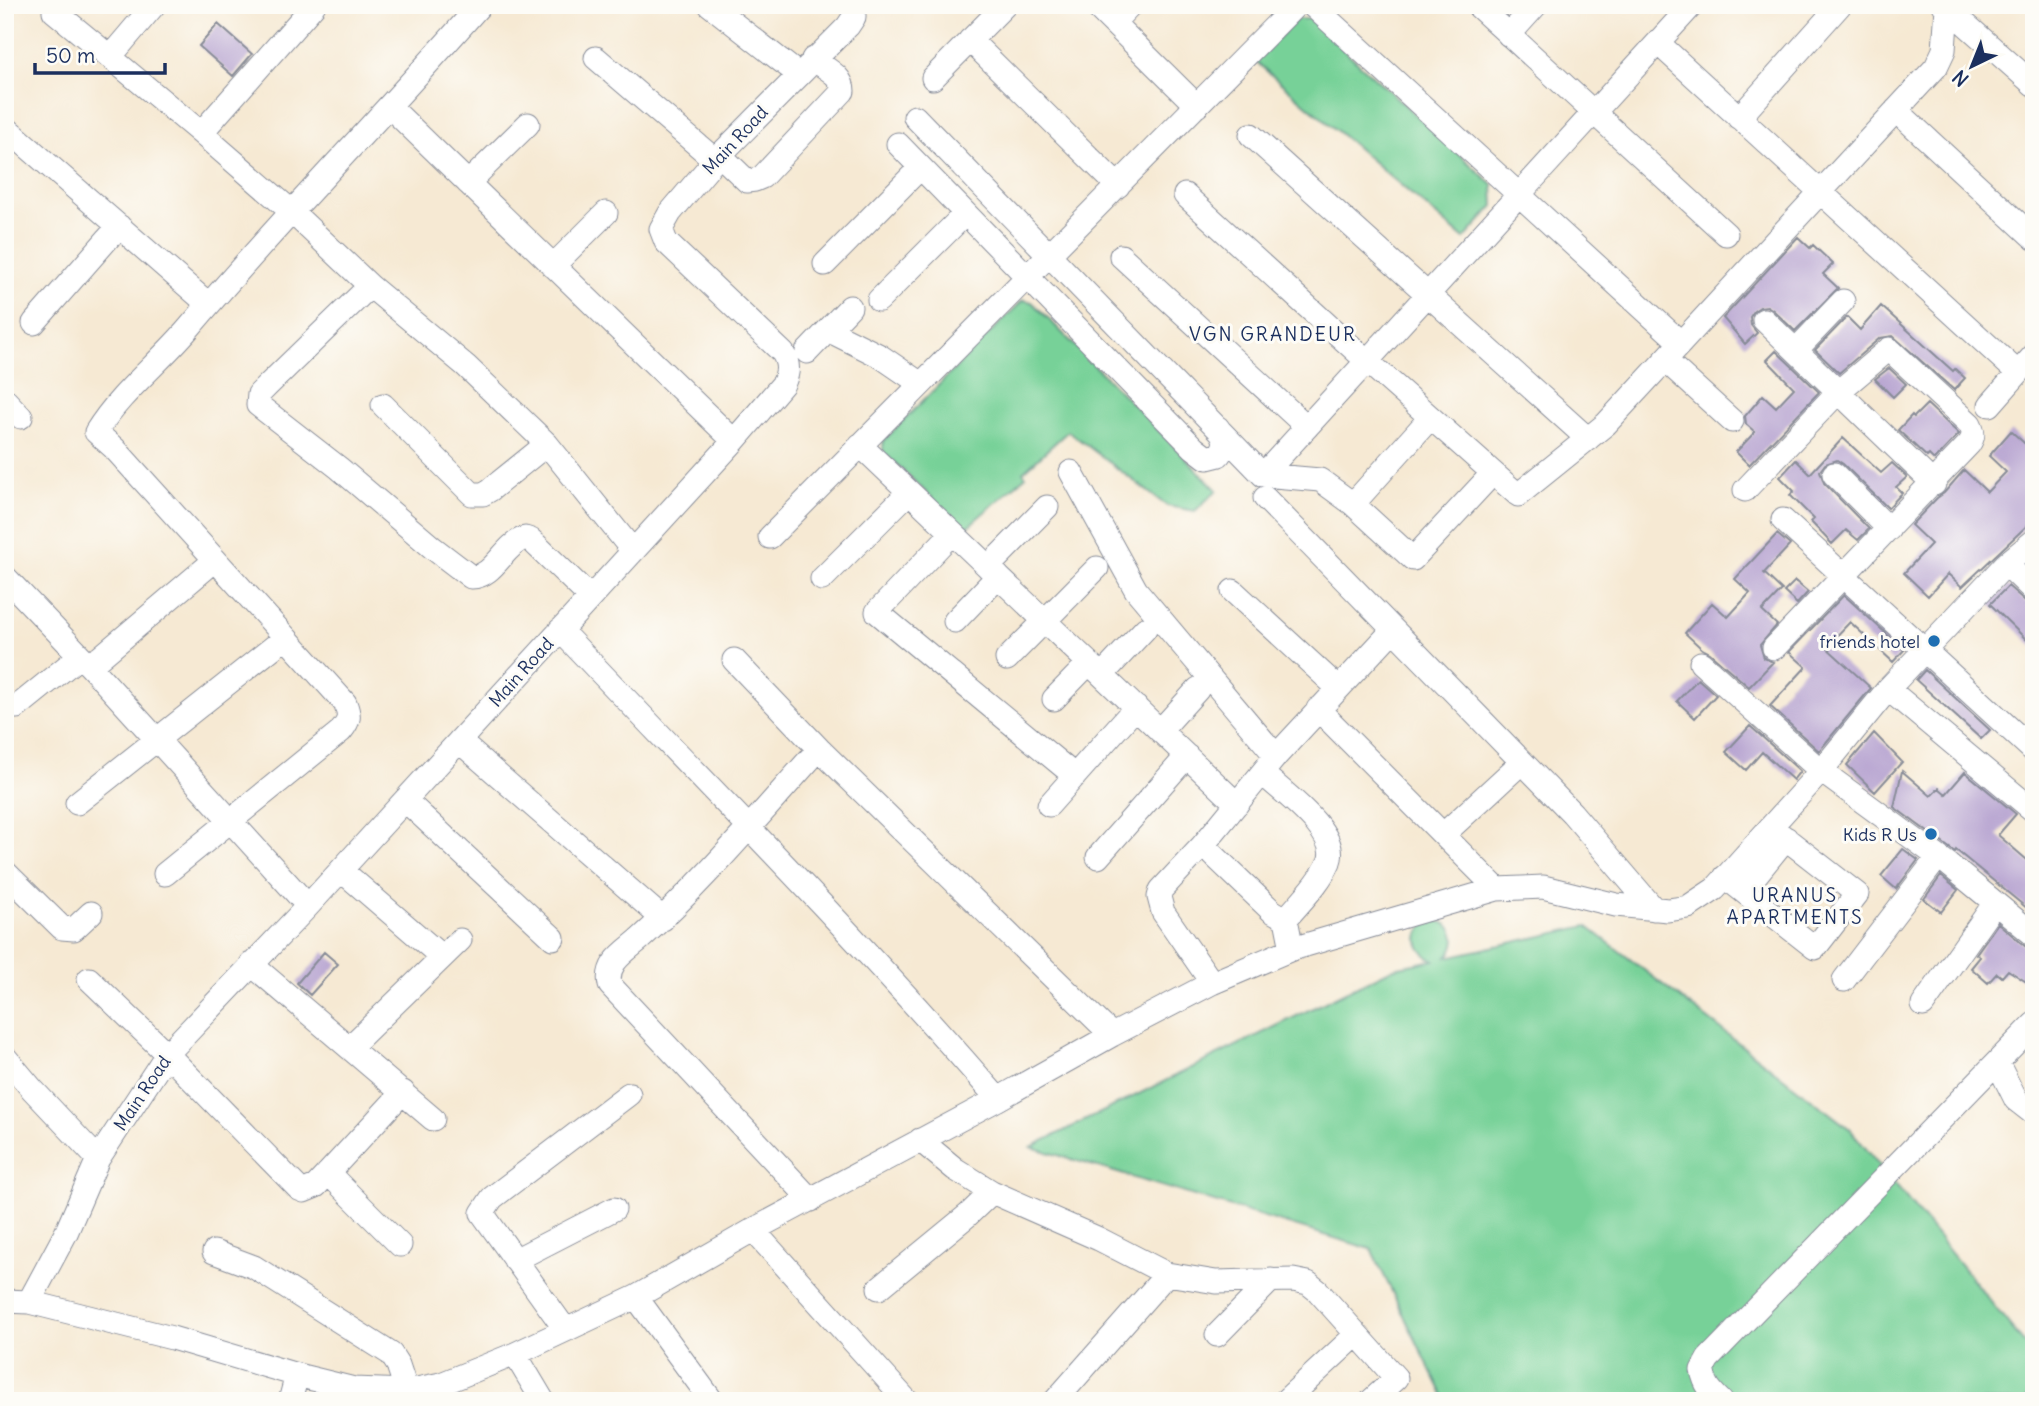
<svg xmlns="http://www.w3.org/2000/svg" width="2039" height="1406" viewBox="0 0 2039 1406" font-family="Delius,sans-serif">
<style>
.green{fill:#77d198;stroke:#49807b;stroke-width:2}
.building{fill:#b8a5d1}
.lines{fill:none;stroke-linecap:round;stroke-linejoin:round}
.minor-casing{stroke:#888c98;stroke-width:25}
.minor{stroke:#fff;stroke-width:23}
.poi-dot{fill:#1f6fb2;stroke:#fdfcf7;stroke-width:2.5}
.labels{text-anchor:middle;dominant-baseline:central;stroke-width:6;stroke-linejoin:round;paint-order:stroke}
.street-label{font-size:18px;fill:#1b2f5e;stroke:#fdfcf7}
.poi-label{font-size:18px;fill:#1b2f5e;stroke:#fdfcf7;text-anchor:end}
.neighbourhood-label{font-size:19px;letter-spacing:2px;fill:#1b2f5e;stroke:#fdfcf7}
</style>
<rect width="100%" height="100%" fill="#fdfcf7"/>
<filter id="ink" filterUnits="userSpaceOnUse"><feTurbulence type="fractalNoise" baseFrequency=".0143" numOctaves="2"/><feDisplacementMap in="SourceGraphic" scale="14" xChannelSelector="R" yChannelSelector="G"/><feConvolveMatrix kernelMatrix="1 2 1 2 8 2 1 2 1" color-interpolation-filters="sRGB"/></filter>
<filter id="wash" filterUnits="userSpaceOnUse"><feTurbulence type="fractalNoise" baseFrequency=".00686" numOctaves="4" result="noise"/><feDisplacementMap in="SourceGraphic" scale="28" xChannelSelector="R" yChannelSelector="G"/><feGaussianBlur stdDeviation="1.57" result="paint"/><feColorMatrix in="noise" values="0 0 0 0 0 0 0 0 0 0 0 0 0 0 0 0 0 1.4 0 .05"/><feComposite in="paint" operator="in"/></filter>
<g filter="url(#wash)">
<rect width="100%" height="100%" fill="#f6e9d3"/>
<!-- green -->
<path class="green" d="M 1297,19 L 1310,19 L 1493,185 L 1494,206 L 1464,239 L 1255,61 Z
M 1023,300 L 1032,302 L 1217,490 L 1195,511 L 1167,506 L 1068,431 L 1023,472 L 1026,476 L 965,529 L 883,452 L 883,441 Z
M 1437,921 C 1458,925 1459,943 1447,957 L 1587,926 L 1850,1129 L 2034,1355 L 2034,1401 L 1446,1401 L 1371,1249 L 1031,1147 L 1394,968 L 1434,960 C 1420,953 1412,940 1424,925 Z"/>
<g id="blocks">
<!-- building -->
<path class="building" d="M 218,24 L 252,54 L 233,76 L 199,46 Z
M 1798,237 L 1810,248 L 1813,245 L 1833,264 L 1823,274 L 1838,288 L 1795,331 L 1773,310 L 1767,306 L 1760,307 L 1754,311 L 1750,317 L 1751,325 L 1757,333 L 1745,344 L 1723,318 Z
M 1881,306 L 1953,371 L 1955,369 L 1965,378 L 1954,390 L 1893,336 L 1880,338 L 1839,373 L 1815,350 L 1847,317 L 1860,330 Z
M 1776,351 L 1819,392 L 1749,465 L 1736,452 L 1755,432 L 1746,424 L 1745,416 L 1763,395 L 1776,407 L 1794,388 L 1767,360 Z
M 1889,368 L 1906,384 L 1893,397 L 1875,379 Z
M 1927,404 L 1959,434 L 1934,460 L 1929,455 L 1927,457 L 1898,430 L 1912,415 L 1914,417 Z
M 2011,431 L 2034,452 L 2034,519 L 1962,587 L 1948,574 L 1928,596 L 1904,573 L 1931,544 L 1911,525 L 1937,498 L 1944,493 L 1964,470 L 1987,492 L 2006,472 L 1989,456 Z
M 1843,438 L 1881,473 L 1892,463 L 1907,477 L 1896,487 L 1902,493 L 1888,508 L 1843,464 L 1837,460 L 1825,464 L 1820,471 L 1824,483 L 1869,529 L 1858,540 L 1846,530 L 1832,544 L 1811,522 L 1814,519 L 1790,495 L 1794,491 L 1780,477 L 1796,460 L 1810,474 Z
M 1777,534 L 1790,545 L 1764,573 L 1782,590 L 1762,611 L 1777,625 L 1760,645 L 1764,658 L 1773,662 L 1749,687 L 1710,653 L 1702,649 L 1685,633 L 1712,603 L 1728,617 L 1750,593 L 1735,579 Z
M 1795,581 L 1808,592 L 1797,604 L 1784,592 Z
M 2008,586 L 2025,601 L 2034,605 L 2034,647 L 1990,604 Z
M 1844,595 L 1904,650 L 1893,662 L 1850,622 L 1826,647 L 1871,688 L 1819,751 L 1770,706 L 1806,667 L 1789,652 Z
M 1925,670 L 1990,730 L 1981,739 L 1916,680 Z
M 1698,679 L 1716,695 L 1695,718 L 1677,701 Z
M 1750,726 L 1800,771 L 1793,780 L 1762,752 L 1746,770 L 1726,752 Z
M 1874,733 L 1902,762 L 1875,792 L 1847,765 Z
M 1902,771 L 1931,796 L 1939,788 L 1946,794 L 1965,772 L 2016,814 L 1998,835 L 2034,866 L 2034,914 L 1956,850 L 1955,852 L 1894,807 Z
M 1903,849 L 1918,860 L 1896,889 L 1881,876 Z
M 1941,876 L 1958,890 L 1941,912 L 1924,899 Z
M 1998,923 L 2025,946 L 2034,949 L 2034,987 L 2008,970 L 2002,977 L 1997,973 L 1988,983 L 1971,968 L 1980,957 L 1976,954 Z
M 324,952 L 338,964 L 310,995 L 297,983 Z"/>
</g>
</g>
<g filter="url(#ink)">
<use href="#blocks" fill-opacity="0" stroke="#888c98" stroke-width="2"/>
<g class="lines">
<defs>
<path id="minor" d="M 154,5 L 110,57 L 201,133 L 291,211 L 370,286 L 466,366 L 547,444 L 633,551
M 710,5 L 798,74
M 1095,5 L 1197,106
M 1312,5 L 1681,343
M 1477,5 L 1726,234
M 1944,5 L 2034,85
M 54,11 L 110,57
M 1113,23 L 1130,5
M 1509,35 L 1536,5
M 970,40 L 1118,186
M 1658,43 L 2018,373
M 596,58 L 715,160
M 933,78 L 1005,5
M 390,107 L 734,441
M 1896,110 L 2034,238
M 915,117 L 1263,475 L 1320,480 L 1353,504 L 1413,559 L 1493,473
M 1739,118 L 1840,5
M 5,127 L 208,304
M 201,133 L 314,5
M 1251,135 L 1588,439
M 898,144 L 1194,448 L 1207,458 L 1219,455 C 1227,444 1226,438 1218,428
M 720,155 L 747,181 L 755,180 L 762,177 L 843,91 C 843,75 824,68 813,59
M 468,183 L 528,124
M 1185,195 L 1367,361 L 1518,495 L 1606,424 L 1936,67 L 1944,50 L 1947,7
M 1121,256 L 1307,427
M 825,264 L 920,168
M 553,266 L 606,213
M 370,286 L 268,385 L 259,394 L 258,405 L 339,468 L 433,548 L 471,577 C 494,578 504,544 525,538 L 531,540 L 590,597
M 879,300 L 965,214
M 1764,320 L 1934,484
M 34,323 L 119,226
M 828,330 L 880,356 L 921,384
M 1796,350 L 1843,301
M 807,352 L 850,307
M 1665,360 L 1732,421
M 5,400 L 21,417
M 383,405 L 472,494 L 483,494 L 490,490 L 547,444
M 1990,405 L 2034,355
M 860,445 L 1237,804
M 1071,472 L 1136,590 L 1276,756
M 1834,474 L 1889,529
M 1263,475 L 1692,5
M 1745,490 L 1838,392 L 1889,349 L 1970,424 C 1974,432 1974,437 1969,444 L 1774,648
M 1265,498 L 1572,813 L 1654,909
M 1353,504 L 1430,418
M 1783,520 L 2034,751
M 952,533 L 877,612 L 1075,776
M 770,537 L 1296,5
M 2006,564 L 2034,591
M 988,567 L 1047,507
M 5,577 L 90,666 L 308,906
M 822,579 L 909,492
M 1233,591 L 1338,688
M 955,621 L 998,576
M 560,630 C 707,785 858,937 998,1099
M 1007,659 L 1097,568
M 734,660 L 819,749 L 1112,1035
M 1701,663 L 1821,771 L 1948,864 L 2034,935
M 90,666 L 214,561
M 1102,675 L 1145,629
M 1888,689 L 2034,811
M 1054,699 L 1089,663
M 17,707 L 80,656
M 1318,709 L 1497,889
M 1160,731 L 1198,689
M 459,741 L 663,919
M 1263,774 C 1282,792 1341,833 1329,862 C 1320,883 1300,902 1286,919 L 1292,949
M 405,800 L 553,938
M 77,803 L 285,638
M 1049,805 L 1136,707
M 1444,834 L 1522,762
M 1203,845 L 1272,911 L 1286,919
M 1098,857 L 1187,756
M 341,870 L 442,957
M 5,872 L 62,928 L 74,929 L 91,913
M 165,874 L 341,731 C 350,720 350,716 345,703 L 114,448 L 96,432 C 120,393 158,364 188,329 C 282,218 384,115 480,5
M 1725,877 L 1815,948 L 1857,894 L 1771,827
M 1743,891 L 1786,838
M 251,964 L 433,1119
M 89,979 L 167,1054 L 299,1189 L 304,1191 L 316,1186 L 403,1092
M 1844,980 L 1938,857
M 1212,983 L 1163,912 L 1159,897 L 1161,890 L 1203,845 L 1276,756 L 1393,630
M 1923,1005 L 1995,903
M 350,1047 L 460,940
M 5,1057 L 32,1089 L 98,1159
M 1997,1062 L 2016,1100 L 2034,1114
M 920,1140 L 955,1169 L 992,1192 L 1099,1239 L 1167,1274 L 1216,1282 L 1293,1280 L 1308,1283 L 1318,1291 L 1396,1378 L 1371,1401
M 328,1173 L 400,1245
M 811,1200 L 610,985 C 605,963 625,952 640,939 C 705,881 760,814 819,749
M 753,1230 L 907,1401
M 214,1252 L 254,1267 L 391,1354 L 398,1365 L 410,1401
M 515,1260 L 614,1209
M 879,1288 L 968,1215 L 992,1192
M 636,1297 L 712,1401
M 5,1301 L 29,1302 L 172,1338 L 297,1375 L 354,1389 L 407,1391 L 441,1384 L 515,1354 L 636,1297 L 753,1230 L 998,1099 L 1112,1035 L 1212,983 L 1292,949 L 1497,889 L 1543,887 L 1616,905 L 1668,910 L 1688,907 L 1715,889 L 1821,771 L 1888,689 L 2006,564 L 2034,541
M 29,1302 L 66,1233 L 98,1159 L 167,1054 L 308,906 L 734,441 L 783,384 C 789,372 789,364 783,353 L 666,242 L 661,229 L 670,213 L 715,160 L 848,26 L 854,17 L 854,5
M 565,1329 L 482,1213 L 492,1198 L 629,1094
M 1217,1335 L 1271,1280
M 515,1354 L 543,1401
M 290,1401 L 297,1375
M 1055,1401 L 1167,1274
M 1285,1401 L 1356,1335
M 1721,1401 C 1711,1391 1705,1385 1702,1370 L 1708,1359 L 2034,1024
M 2032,1401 L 2034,1399"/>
</defs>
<!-- minor casing -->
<use href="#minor" class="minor-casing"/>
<!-- minor -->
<use href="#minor" class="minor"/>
</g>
</g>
<!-- markers -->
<g class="poi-dot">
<circle cx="1934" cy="641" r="7"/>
<circle cx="1931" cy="834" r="7"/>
</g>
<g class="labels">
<!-- street labels -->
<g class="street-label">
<text transform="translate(735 140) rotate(-47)">Main Road</text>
<text transform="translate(521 672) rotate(-48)">Main Road</text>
<text transform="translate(142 1093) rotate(-56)">Main Road</text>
</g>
<!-- poi labels -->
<g class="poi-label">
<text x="1920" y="641">friends hotel</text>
<text x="1917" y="834">Kids R Us</text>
</g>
<!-- neighbourhood labels -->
<g class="neighbourhood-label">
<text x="1273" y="334">VGN GRANDEUR</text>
<text x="1795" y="895">URANUS<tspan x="1795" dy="22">APARTMENTS</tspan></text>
</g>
</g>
<!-- margin -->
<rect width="2039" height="1406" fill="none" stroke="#fdfcf7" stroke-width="28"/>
<!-- north arrow -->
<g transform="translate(1972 66) rotate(223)" stroke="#fdfcf7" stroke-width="5" paint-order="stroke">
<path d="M0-5L12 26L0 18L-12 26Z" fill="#1b2f5e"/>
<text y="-10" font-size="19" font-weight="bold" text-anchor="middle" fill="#1b2f5e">N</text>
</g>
<!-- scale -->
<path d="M35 63v10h130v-10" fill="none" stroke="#1b2f5e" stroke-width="3.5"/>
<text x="46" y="63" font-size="21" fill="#1b2f5e" stroke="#fdfcf7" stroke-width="5" paint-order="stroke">50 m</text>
</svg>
